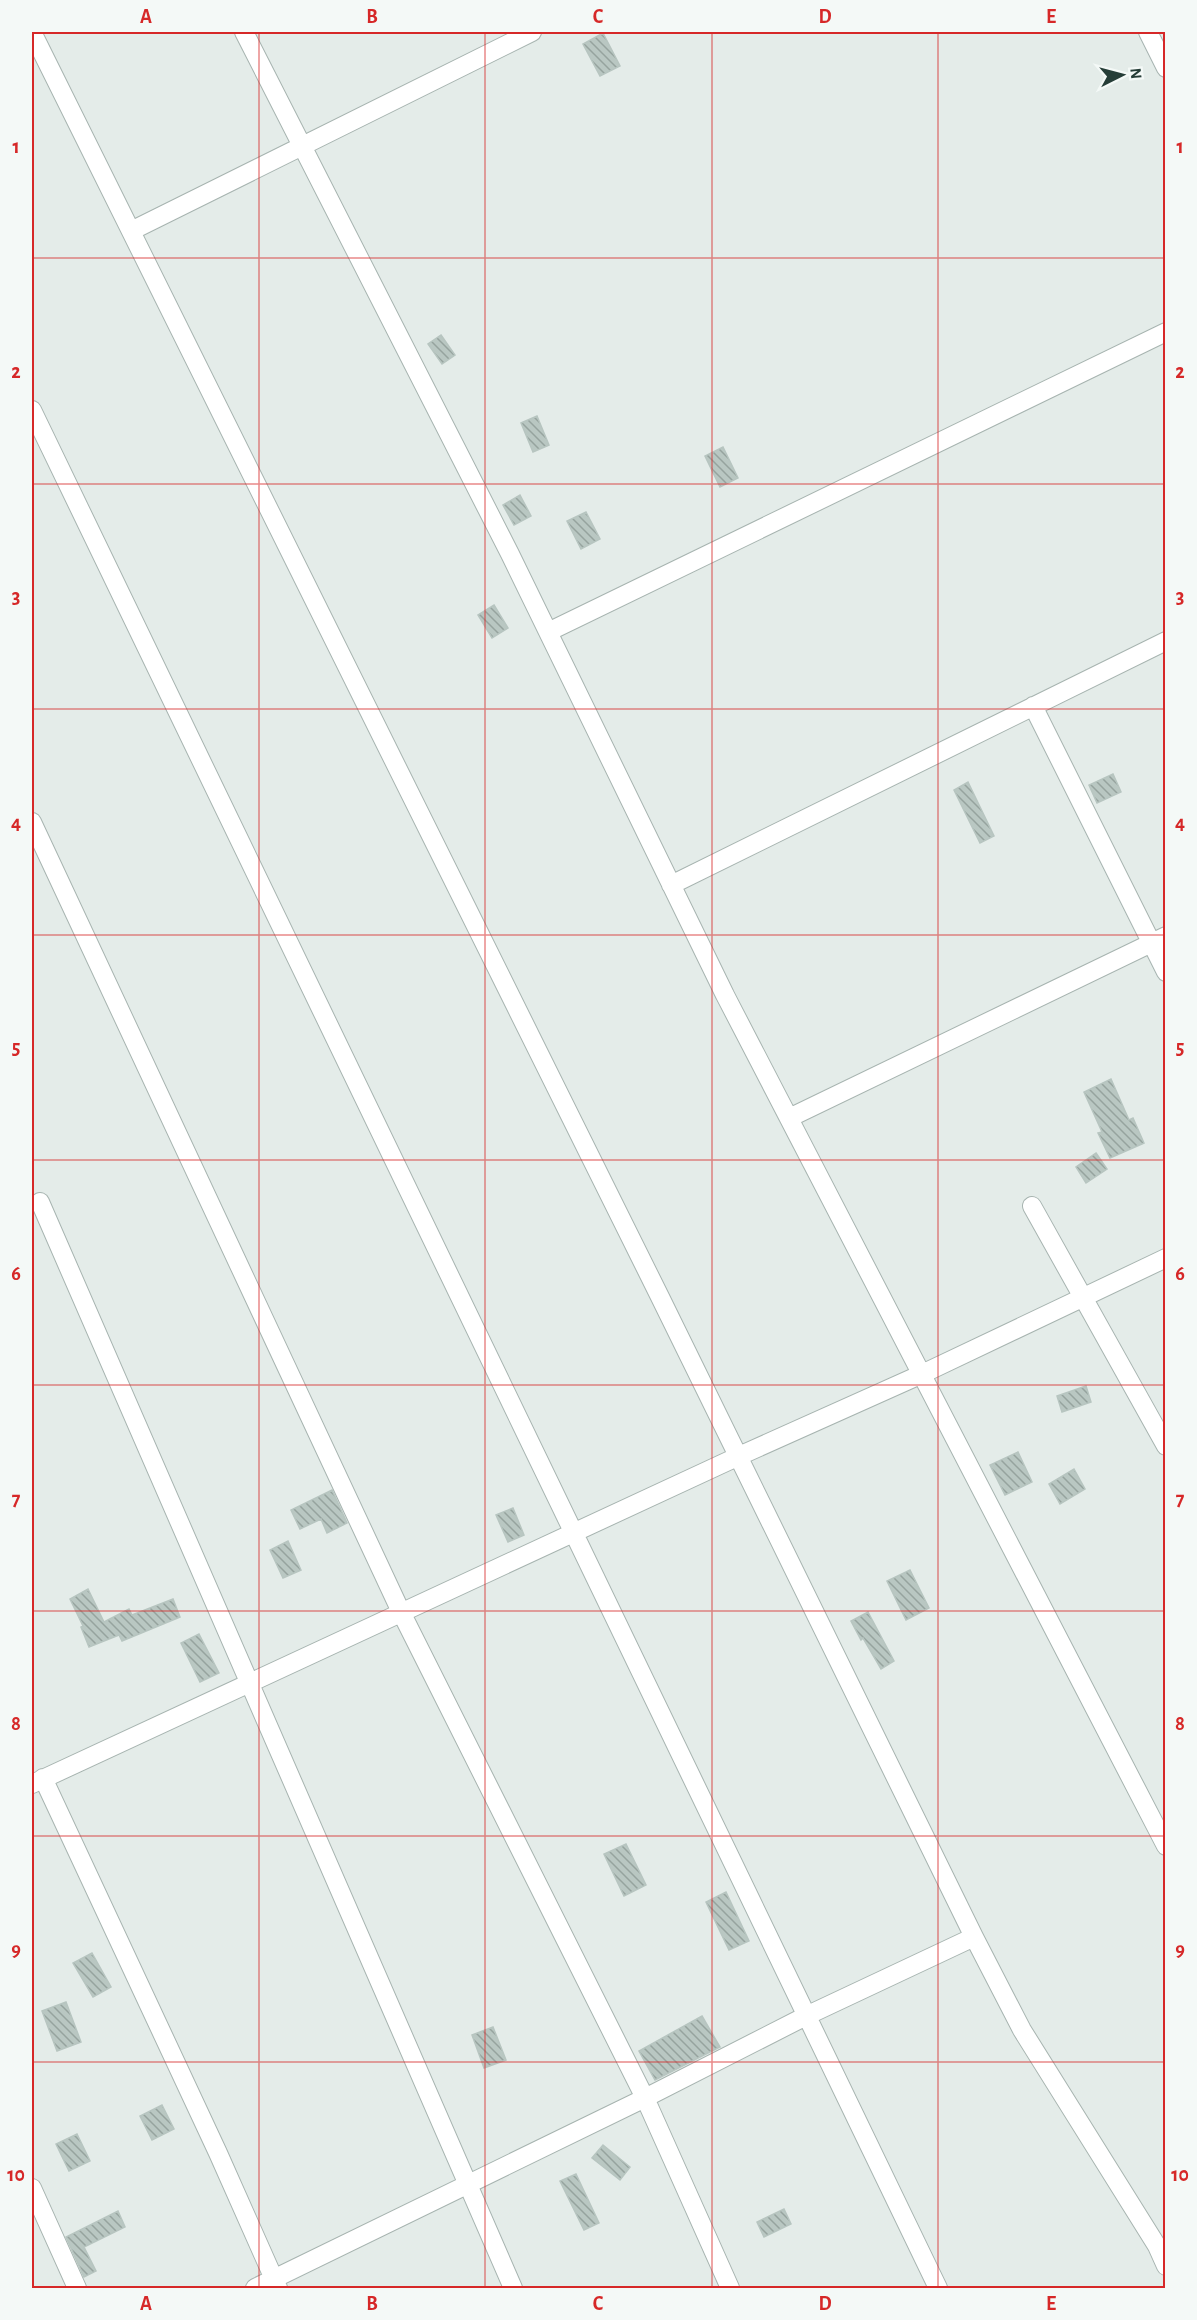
<svg xmlns="http://www.w3.org/2000/svg" width="1197" height="2320" viewBox="0 0 1197 2320" font-family="'Alegreya Sans',sans-serif">
<style>
.building{fill:url(#building-back-hatch);stroke:#b7c5c0;stroke-width:1.5}
.lines{fill:none;stroke-linecap:round;stroke-linejoin:round}
.minor-casing{stroke:#a7b4b0;stroke-width:20}
.minor{stroke:#fff;stroke-width:18}
.grid{fill:none;stroke:#d62828;stroke-width:1.5;stroke-opacity:0.55}
.neatline{fill:none;stroke:#d62828;stroke-width:2}
.grid-label{font-size:20px;text-anchor:middle;font-weight:bold;fill:#d62828}
</style>
<defs>
<pattern id="building-back-hatch" width="6" height="6" patternUnits="userSpaceOnUse" patternTransform="scale(1.5)"><rect width="6" height="6" fill="#b9c7c2"/><path d="M-1 5l2 2M0 0l6 6M5-1l2 2" fill="none" stroke="#96a39e"/></pattern>
</defs>
<rect width="100%" height="100%" fill="#e4ece9"/>
<!-- building -->
<path class="building" d="M 603,33 L 620,66 L 600,76 L 583,44 Z
M 441,335 L 455,355 L 442,364 L 428,344 Z
M 537,416 L 549,445 L 533,452 L 521,423 Z
M 723,447 L 738,478 L 720,487 L 705,456 Z
M 520,495 L 531,516 L 514,525 L 503,505 Z
M 586,512 L 600,539 L 581,549 L 567,521 Z
M 494,605 L 508,628 L 492,638 L 478,615 Z
M 1113,774 L 1121,792 L 1097,803 L 1089,785 Z
M 968,782 L 994,836 L 980,843 L 954,790 Z
M 1111,1079 L 1129,1120 L 1133,1118 L 1144,1143 L 1110,1158 L 1098,1133 L 1102,1132 L 1084,1092 Z
M 1096,1153 L 1107,1169 L 1086,1183 L 1076,1167 Z
M 1086,1386 L 1091,1402 L 1062,1412 L 1057,1396 Z
M 1018,1452 L 1032,1482 L 1005,1495 L 990,1465 Z
M 1074,1469 L 1085,1489 L 1060,1504 L 1049,1484 Z
M 332,1490 L 347,1523 L 327,1533 L 321,1519 L 300,1529 L 291,1510 Z
M 513,1508 L 524,1535 L 508,1542 L 496,1515 Z
M 288,1541 L 301,1570 L 283,1578 L 270,1550 Z
M 910,1570 L 929,1608 L 906,1620 L 887,1581 Z
M 88,1589 L 104,1622 L 129,1609 L 132,1615 L 173,1599 L 180,1617 L 122,1641 L 119,1635 L 89,1647 L 81,1627 L 83,1626 L 70,1599 Z
M 868,1612 L 894,1661 L 881,1669 L 863,1638 L 861,1640 L 851,1621 Z
M 199,1634 L 219,1673 L 200,1682 L 181,1643 Z
M 626,1844 L 646,1885 L 624,1896 L 604,1854 Z
M 726,1892 L 749,1941 L 729,1950 L 706,1902 Z
M 92,1953 L 111,1987 L 93,1997 L 73,1963 Z
M 66,2002 L 81,2042 L 57,2051 L 42,2011 Z
M 702,2016 L 720,2047 L 655,2080 L 639,2051 Z
M 493,2027 L 506,2060 L 484,2068 L 472,2035 Z
M 162,2105 L 174,2129 L 152,2140 L 140,2116 Z
M 77,2134 L 90,2161 L 69,2171 L 56,2144 Z
M 603,2145 L 630,2167 L 620,2180 L 592,2158 Z
M 576,2174 L 599,2223 L 584,2230 L 560,2181 Z
M 784,2209 L 791,2224 L 764,2237 L 757,2222 Z
M 118,2211 L 125,2227 L 84,2247 L 96,2271 L 84,2277 L 66,2237 Z"/>
<g class="lines">
<defs>
<path id="minor" d="M 32,32 L 660,1297 L 974,1937 L 1022,2030 L 1157,2246 L 1166,2266
M 244,32 L 510,554 L 725,995 L 1166,1846
M 1148,32 L 1166,68
M 131,231 L 532,32
M 32,410 L 938,2288
M 548,632 L 1166,332
M 1033,706 L 1166,972
M 32,822 L 401,1612 L 645,2098 L 730,2288
M 671,885 L 1166,641
M 789,1118 L 1166,936
M 40,1202 L 513,2288
M 1032,1206 L 1166,1446
M 43,1778 L 218,2153 L 278,2288
M 32,1784 L 739,1456 L 922,1374 L 1166,1258
M 32,2188 L 77,2288
M 255,2288 L 645,2098 L 806,2016 L 974,1937"/>
</defs>
<!-- minor casing -->
<use href="#minor" class="minor-casing"/>
<!-- minor -->
<use href="#minor" class="minor"/>
</g>
<!-- grid -->
<path class="grid" d="M 259,32 L 259,2288M 485,32 L 485,2288M 712,32 L 712,2288M 938,32 L 938,2288M 32,258 L 1166,258M 32,484 L 1166,484M 32,709 L 1166,709M 32,935 L 1166,935M 32,1160 L 1166,1160M 32,1385 L 1166,1385M 32,1611 L 1166,1611M 32,1836 L 1166,1836M 32,2062 L 1166,2062"/>
<!-- border -->
<rect width="1197" height="2320" fill="none" stroke="#f4f9f7" stroke-width="66"/>
<!-- north arrow -->
<g transform="translate(1122 75) rotate(84)" stroke="#f4f9f7" stroke-width="4.5" paint-order="stroke">
<path d="M0-4.5L10 22L0 15L-10 22Z" fill="#253d37"/>
<text y="-9" font-size="16" font-weight="bold" text-anchor="middle" fill="#253d37">N</text>
</g>
<rect x="33" y="33" width="1131" height="2254" class="neatline"/>
<g class="grid-label">
<text x="146" y="23">A</text>
<text x="372" y="23">B</text>
<text x="598" y="23">C</text>
<text x="825" y="23">D</text>
<text x="1051" y="23">E</text>
<text x="16" y="153">1</text>
<text x="1180" y="153">1</text>
<text x="16" y="378">2</text>
<text x="1180" y="378">2</text>
<text x="16" y="603">3</text>
<text x="1180" y="603">3</text>
<text x="16" y="829">4</text>
<text x="1180" y="829">4</text>
<text x="16" y="1054">5</text>
<text x="1180" y="1054">5</text>
<text x="16" y="1280">6</text>
<text x="1180" y="1280">6</text>
<text x="16" y="1505">7</text>
<text x="1180" y="1505">7</text>
<text x="16" y="1730">8</text>
<text x="1180" y="1730">8</text>
<text x="16" y="1956">9</text>
<text x="1180" y="1956">9</text>
<text x="16" y="2181">10</text>
<text x="1180" y="2181">10</text>
<text x="146" y="2310">A</text>
<text x="372" y="2310">B</text>
<text x="598" y="2310">C</text>
<text x="825" y="2310">D</text>
<text x="1051" y="2310">E</text>
</g>
</svg>
